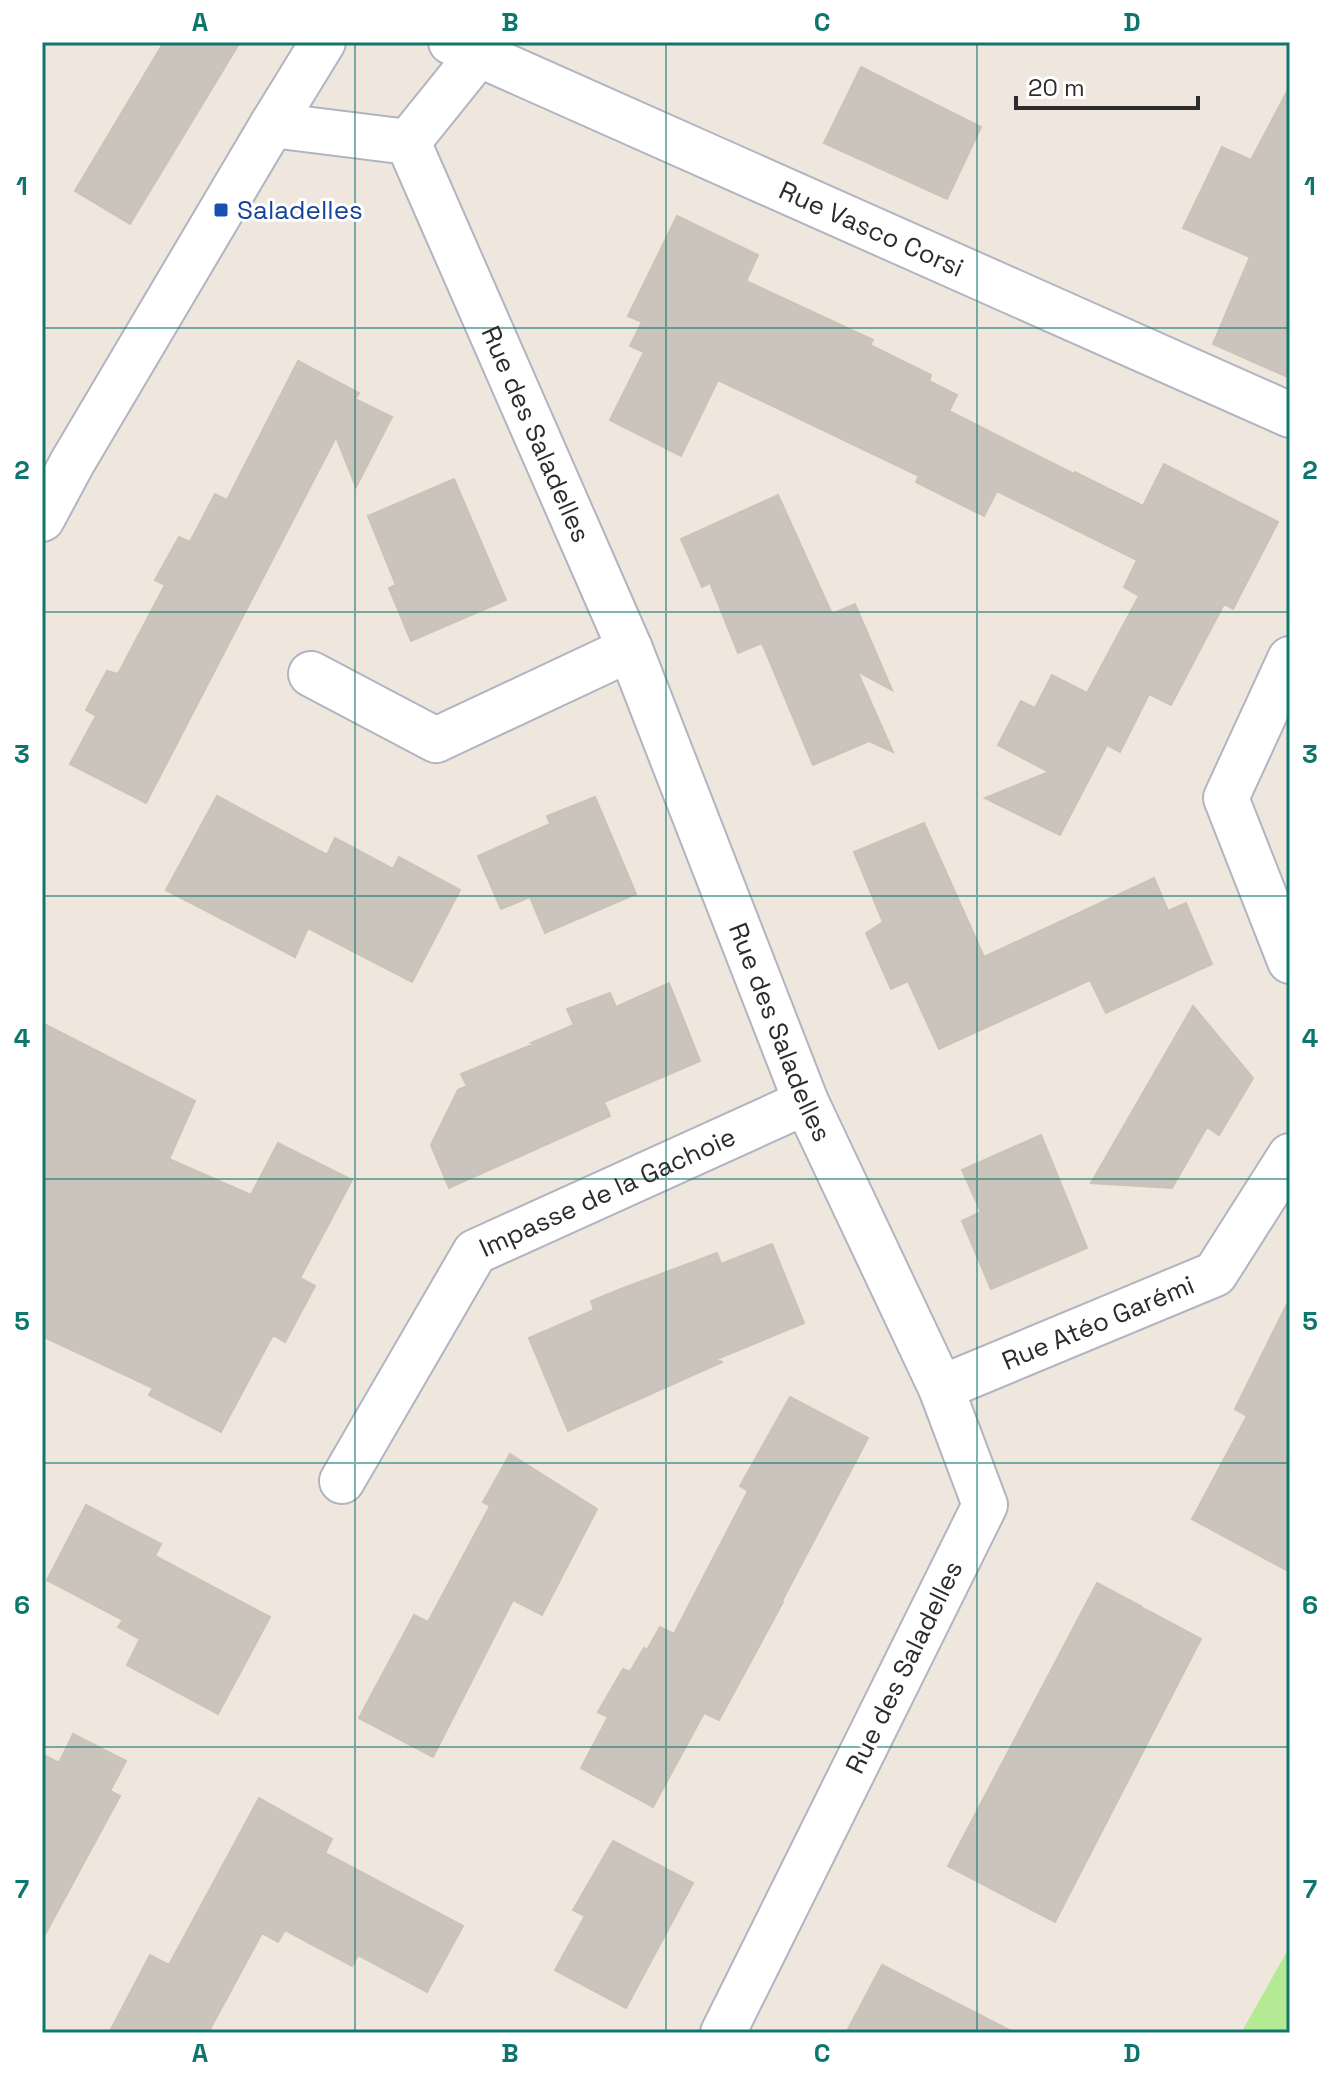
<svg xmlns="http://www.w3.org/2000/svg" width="1332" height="2075" viewBox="0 0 1332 2075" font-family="'Space Grotesk',sans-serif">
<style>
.green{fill:#b5ea95}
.building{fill:#cac4bc;stroke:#cbc3b6;stroke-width:2}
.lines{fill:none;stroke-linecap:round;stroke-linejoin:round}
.street-casing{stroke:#b1b4c1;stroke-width:48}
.secondary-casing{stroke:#b1b4c1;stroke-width:48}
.street{stroke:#fff;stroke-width:44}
.secondary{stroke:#fff;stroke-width:44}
.grid{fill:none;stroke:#0f766e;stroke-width:2;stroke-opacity:0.55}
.transit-dot{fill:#1a4fb4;stroke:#fff;stroke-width:3}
.labels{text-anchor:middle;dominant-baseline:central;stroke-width:6;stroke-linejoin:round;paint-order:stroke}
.transit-label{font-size:26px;fill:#164399;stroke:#fff;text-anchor:start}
.street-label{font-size:26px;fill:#2c2c2c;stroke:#fff}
.neatline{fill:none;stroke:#0f766e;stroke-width:3}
.grid-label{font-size:26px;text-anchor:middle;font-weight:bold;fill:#0f766e}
</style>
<rect width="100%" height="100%" fill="#efe7dd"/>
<!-- green -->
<path class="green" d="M 1290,1946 L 1290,2033 L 1241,2033 Z"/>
<!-- building -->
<path class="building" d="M 164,42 L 240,42 L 130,224 L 75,191 Z
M 861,67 L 981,127 L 947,199 L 824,143 Z
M 1290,86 L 1290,378 L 1213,344 L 1250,257 L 1183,228 L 1222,147 L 1251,160 Z
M 677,216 L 758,255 L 746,281 L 873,340 L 870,345 L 931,375 L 929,381 L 957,395 L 949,411 L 1074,474 L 1075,472 L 1143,506 L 1164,464 L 1278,522 L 1233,609 L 1224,604 L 1171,705 L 1149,694 L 1120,752 L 1107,745 L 1060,835 L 985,798 L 1049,772 L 998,745 L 1021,701 L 1035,708 L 1052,675 L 1087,693 L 1139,596 L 1124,587 L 1137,560 L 997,491 L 984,516 L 916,482 L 919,476 L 718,380 L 681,456 L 610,420 L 644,352 L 630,346 L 642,322 L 628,316 Z
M 298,361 L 359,393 L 355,399 L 392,417 L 356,487 L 336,437 L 146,803 L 70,764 L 96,716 L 86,710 L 107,671 L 118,674 L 165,585 L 155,580 L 179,537 L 190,542 L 215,494 L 227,500 Z
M 454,479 L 506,600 L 411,641 L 389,588 L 396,585 L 368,516 Z
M 778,495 L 832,614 L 855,604 L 892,690 L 857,671 L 893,752 L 869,741 L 813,765 L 762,643 L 738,653 L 710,583 L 702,587 L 681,539 Z
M 217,796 L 327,855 L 335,838 L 393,869 L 399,857 L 460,890 L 412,982 L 308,928 L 295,957 L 166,890 Z
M 595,797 L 636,894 L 545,933 L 530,897 L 501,909 L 478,856 L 550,824 L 547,816 Z
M 924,823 L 984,957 L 1154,878 L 1168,911 L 1186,903 L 1212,964 L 1106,1013 L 1090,980 L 939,1049 L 908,981 L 891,989 L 866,933 L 883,922 L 854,852 Z
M 669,983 L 700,1061 L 604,1102 L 610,1116 L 449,1188 L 431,1145 L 458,1090 L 467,1086 L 461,1074 L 534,1044 L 531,1043 L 574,1025 L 567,1009 L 610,993 L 616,1007 Z
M 1193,1006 L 1253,1078 L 1219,1135 L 1207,1127 L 1172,1188 L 1091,1183 Z
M 42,1023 L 195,1101 L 169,1159 L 251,1195 L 278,1143 L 352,1180 L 300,1278 L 315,1286 L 285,1342 L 273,1335 L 221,1432 L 149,1395 L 153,1388 L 42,1336 Z
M 1041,1135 L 1087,1248 L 991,1289 L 962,1221 L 981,1212 L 962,1170 Z
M 772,1244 L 804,1323 L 717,1359 L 722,1362 L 568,1431 L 529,1338 L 594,1310 L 591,1301 L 621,1289 L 717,1253 L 721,1264 Z
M 1290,1298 L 1290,1572 L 1192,1519 L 1247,1416 L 1235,1409 Z
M 790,1397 L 868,1438 L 782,1601 L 783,1602 L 719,1720 L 704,1713 L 653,1807 L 581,1768 L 608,1717 L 598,1712 L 623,1669 L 630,1672 L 644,1648 L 647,1650 L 660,1627 L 674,1634 L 748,1491 L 740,1486 Z
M 510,1454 L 597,1509 L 542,1615 L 513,1600 L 433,1757 L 359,1718 L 414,1615 L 428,1622 L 490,1506 L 483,1502 Z
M 86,1505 L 161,1544 L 155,1556 L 270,1617 L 218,1714 L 127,1665 L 140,1639 L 118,1627 L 123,1620 L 47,1580 Z
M 1097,1583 L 1142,1607 L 1144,1611 L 1145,1609 L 1201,1639 L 1055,1922 L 948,1866 Z
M 73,1734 L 126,1761 L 110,1791 L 120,1796 L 42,1940 L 42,1754 L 59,1763 Z
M 259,1798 L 332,1839 L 325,1853 L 463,1926 L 427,1992 L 358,1955 L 352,1966 L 285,1930 L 278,1942 L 262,1933 L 208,2033 L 109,2033 L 150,1955 L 169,1965 Z
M 613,1841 L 693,1883 L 626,2008 L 555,1970 L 585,1916 L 573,1910 Z
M 882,1965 L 1015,2033 L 846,2033 Z"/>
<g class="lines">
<defs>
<g id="street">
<path id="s1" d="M 451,42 L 1290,415"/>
<path id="s2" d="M 272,125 L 408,142 L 630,649 L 806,1102 L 941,1388 L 985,1505 L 723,2033"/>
<path d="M 408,142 L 478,55"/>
<path d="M 1290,659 L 1226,798 L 1290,961"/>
<path d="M 311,674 L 436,740 L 630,649"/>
<path id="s3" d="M 941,1388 L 1215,1274 L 1290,1156"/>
<path id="s4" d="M 342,1481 L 475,1252 L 806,1102"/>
</g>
<path id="secondary" d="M 42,519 L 72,463 L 272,125 L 323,42"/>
</defs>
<!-- street casing -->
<use href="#street" class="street-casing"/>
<!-- secondary casing -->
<use href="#secondary" class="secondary-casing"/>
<!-- street -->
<use href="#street" class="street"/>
<!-- secondary -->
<use href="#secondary" class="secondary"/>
</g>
<!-- grid -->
<path class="grid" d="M 355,42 L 355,2033M 666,42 L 666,2033M 977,42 L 977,2033M 42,328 L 1290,328M 42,612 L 1290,612M 42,896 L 1290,896M 42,1179 L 1290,1179M 42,1463 L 1290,1463M 42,1747 L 1290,1747"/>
<!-- markers -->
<rect class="transit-dot" x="213" y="202" width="16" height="16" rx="4"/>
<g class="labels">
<!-- transit labels -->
<g class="transit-label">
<text x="237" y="210">Saladelles</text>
</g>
<!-- street labels -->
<g class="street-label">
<text stroke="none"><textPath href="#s1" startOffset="460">Rue Vasco Corsi</textPath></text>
<text stroke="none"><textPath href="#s2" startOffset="456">Rue des Saladelles</textPath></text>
<text stroke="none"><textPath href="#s2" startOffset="1102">Rue des Saladelles</textPath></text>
<text stroke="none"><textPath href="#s4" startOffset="410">Impasse de la Gachoie</textPath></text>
<text stroke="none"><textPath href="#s3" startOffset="170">Rue Atéo Garémi</textPath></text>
<text transform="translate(904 1667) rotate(-64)">Rue des Saladelles</text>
</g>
</g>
<!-- border -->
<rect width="1332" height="2075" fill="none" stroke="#ffffff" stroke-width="88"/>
<!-- scale -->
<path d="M1016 96v12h182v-12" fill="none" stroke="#2c2c2c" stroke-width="4"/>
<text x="1028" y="96" font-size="24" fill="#2c2c2c" stroke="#ffffff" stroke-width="6" paint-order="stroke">20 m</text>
<rect x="44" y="44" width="1244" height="1987" class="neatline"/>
<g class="grid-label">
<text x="200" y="31">A</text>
<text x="510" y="31">B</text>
<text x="822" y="31">C</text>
<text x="1132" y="31">D</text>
<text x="22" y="195">1</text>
<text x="1310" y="195">1</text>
<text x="22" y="479">2</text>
<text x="1310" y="479">2</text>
<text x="22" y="763">3</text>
<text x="1310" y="763">3</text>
<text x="22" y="1047">4</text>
<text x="1310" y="1047">4</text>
<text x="22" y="1330">5</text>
<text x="1310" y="1330">5</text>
<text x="22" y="1614">6</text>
<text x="1310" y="1614">6</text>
<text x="22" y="1898">7</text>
<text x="1310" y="1898">7</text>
<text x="200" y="2062">A</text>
<text x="510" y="2062">B</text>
<text x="822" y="2062">C</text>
<text x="1132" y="2062">D</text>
</g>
</svg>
